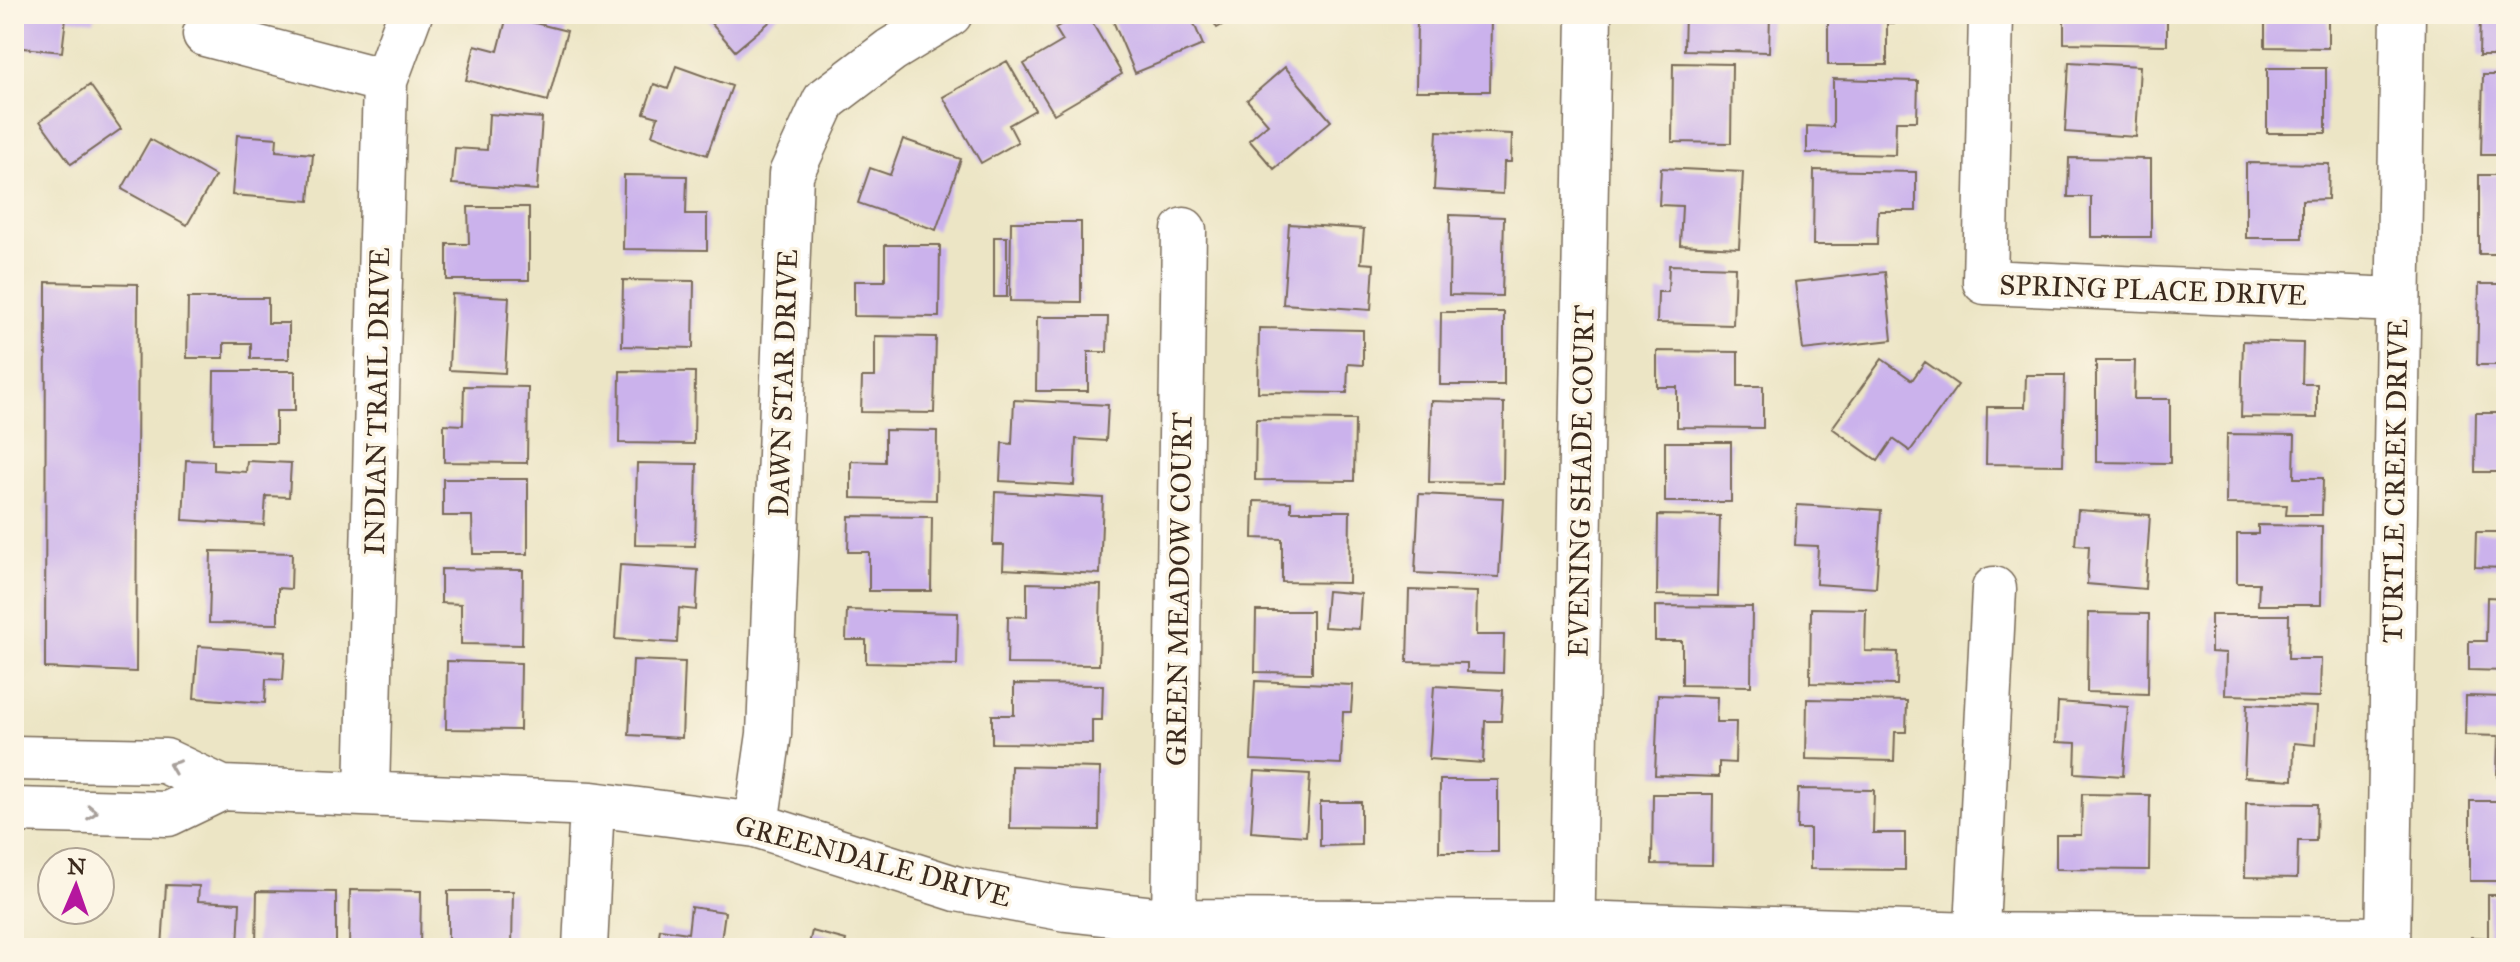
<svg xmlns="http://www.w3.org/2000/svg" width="2520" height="962" viewBox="0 0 2520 962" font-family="'IM FELL Great Primer',serif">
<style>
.building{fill:#cbb2ec}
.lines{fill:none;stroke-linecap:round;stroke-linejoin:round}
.minor-casing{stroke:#796b58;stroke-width:47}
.minor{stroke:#fff;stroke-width:44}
.oneway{stroke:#a79f9a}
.labels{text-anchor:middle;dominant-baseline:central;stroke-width:7;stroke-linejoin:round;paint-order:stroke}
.street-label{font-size:28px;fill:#3b2a1e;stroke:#fcf5e5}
</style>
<rect width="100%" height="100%" fill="#fcf5e5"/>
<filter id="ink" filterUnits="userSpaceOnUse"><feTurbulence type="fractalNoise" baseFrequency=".0125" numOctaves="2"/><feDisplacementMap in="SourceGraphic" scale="16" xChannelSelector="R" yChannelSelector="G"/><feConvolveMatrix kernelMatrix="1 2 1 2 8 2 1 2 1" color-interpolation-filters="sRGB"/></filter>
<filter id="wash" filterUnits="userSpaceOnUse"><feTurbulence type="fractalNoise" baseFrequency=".006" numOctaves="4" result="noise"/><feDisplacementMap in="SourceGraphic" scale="32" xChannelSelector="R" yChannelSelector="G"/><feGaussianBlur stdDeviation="1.8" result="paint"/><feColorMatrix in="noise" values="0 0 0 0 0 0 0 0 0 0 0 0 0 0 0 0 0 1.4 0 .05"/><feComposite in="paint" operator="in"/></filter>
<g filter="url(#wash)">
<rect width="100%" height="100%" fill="#ece5c5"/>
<g id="blocks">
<!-- building -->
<path class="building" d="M 14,14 L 95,14 L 94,21 L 66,18 L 62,52 L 14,47 Z
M 703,14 L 779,14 L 735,51 Z
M 1079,14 L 1087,14 L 1122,74 L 1054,114 L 1024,64 L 1063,41 L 1055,28 Z
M 1110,14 L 1190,14 L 1203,45 L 1135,73 Z
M 1209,14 L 1241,14 L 1217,28 Z
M 1417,14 L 1491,14 L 1490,91 L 1416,91 Z
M 1685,14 L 1770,14 L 1769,52 L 1684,50 Z
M 1828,14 L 1916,14 L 1916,23 L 1887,23 L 1887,65 L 1828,65 Z
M 2064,14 L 2167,14 L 2167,45 L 2064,43 Z
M 2265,14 L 2328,14 L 2328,48 L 2265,47 Z
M 2480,14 L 2506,14 L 2506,56 L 2479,56 Z
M 507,16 L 567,31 L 548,101 L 466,80 L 475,45 L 498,51 Z
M 1007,61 L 1035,110 L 1009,125 L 1018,142 L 981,163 L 943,97 Z
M 2069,62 L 2140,66 L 2136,137 L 2065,132 Z
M 1673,63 L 1732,64 L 1731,143 L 1672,142 Z
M 676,66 L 732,86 L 707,155 L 652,135 L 658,117 L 644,113 L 654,84 L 668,89 Z
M 1285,67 L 1331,121 L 1274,169 L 1249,140 L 1268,124 L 1247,100 Z
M 2267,68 L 2326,68 L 2326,133 L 2267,133 Z
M 2483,75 L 2506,75 L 2506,155 L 2481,155 Z
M 1833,79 L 1918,81 L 1917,121 L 1896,121 L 1895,155 L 1807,153 L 1807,126 L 1833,127 Z
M 90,85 L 121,129 L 71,164 L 40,121 Z
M 489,114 L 542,118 L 537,190 L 452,184 L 455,148 L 487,150 Z
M 1437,131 L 1512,134 L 1511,162 L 1504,162 L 1503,194 L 1434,190 Z
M 237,135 L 277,138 L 276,151 L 313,154 L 309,201 L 232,195 Z
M 150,139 L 215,176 L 187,225 L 122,189 Z
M 903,139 L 961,159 L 936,230 L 858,203 L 870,168 L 890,175 Z
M 2069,158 L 2151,159 L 2151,237 L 2091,237 L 2091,197 L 2068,197 Z
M 2246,163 L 2329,164 L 2328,199 L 2302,200 L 2302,238 L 2246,238 Z
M 1661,168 L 1743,172 L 1739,248 L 1680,245 L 1682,206 L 1659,205 Z
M 1814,170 L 1916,172 L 1916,211 L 1878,211 L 1877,245 L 1813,245 Z
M 624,175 L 687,176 L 686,214 L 707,214 L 707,250 L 623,249 Z
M 2479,175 L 2506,175 L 2506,254 L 2479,254 Z
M 468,207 L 529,207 L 529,280 L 447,280 L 447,244 L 469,244 Z
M 1450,215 L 1504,217 L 1502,296 L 1449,295 Z
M 1011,222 L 1081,222 L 1081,302 L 1010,301 Z
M 1289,224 L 1364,229 L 1361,263 L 1374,264 L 1371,310 L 1283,304 Z
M 994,237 L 1007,237 L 1007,297 L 994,297 Z
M 885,245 L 940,245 L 939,317 L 854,316 L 854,281 L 885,281 Z
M 1669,265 L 1735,267 L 1733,325 L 1657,323 L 1658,292 L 1668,292 Z
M 1885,272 L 1892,340 L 1803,350 L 1795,282 Z
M 623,280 L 694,281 L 693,348 L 622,346 Z
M 46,282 L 138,284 L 136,672 L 45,668 Z
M 2479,284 L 2506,284 L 2506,365 L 2477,365 Z
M 452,294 L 509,297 L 505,373 L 449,370 Z
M 188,298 L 268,298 L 268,323 L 289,323 L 289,359 L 251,359 L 251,343 L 224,343 L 224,358 L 187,358 Z
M 1441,312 L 1504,312 L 1504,385 L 1440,385 Z
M 1037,317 L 1108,317 L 1107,352 L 1088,352 L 1088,391 L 1036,391 Z
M 1259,328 L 1363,330 L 1363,365 L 1348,364 L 1347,393 L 1258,392 Z
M 875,336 L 936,337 L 934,413 L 861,412 L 862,377 L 875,377 Z
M 2243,341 L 2303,343 L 2302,384 L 2317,384 L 2317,418 L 2241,417 Z
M 1657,351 L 1738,352 L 1738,386 L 1763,386 L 1763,428 L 1677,427 L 1677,387 L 1657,387 Z
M 1882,359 L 1912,380 L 1925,362 L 1958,385 L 1910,451 L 1893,439 L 1878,461 L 1832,428 Z
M 2096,361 L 2135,361 L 2134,399 L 2170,399 L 2170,463 L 2096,462 Z
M 214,371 L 295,371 L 295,411 L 276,411 L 276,443 L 213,443 Z
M 620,371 L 695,372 L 694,444 L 619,443 Z
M 2026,375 L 2065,375 L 2063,465 L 1986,464 L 1987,407 L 2025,407 Z
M 464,386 L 528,387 L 527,463 L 444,462 L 444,424 L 463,425 Z
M 1014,400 L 1108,405 L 1106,441 L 1076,439 L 1074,485 L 1000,481 L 1002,443 L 1012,444 Z
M 1431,401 L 1504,403 L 1503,483 L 1429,482 Z
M 2476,413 L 2506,413 L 2506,472 L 2475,472 Z
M 1256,419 L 1355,420 L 1354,481 L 1255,480 Z
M 885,430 L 937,431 L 936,500 L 851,498 L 851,461 L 885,462 Z
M 2227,434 L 2295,435 L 2294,478 L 2323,478 L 2322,515 L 2286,515 L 2287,505 L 2226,504 Z
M 1665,442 L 1731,442 L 1731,502 L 1665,502 Z
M 186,460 L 214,461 L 214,470 L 246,472 L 247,461 L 291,463 L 289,497 L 266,496 L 264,525 L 183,520 Z
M 637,463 L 697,464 L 695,546 L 635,545 Z
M 443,479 L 528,479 L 528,554 L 473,554 L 472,516 L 443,516 Z
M 2502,490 L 2506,490 L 2506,568 L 2475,567 L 2476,532 L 2501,532 Z
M 995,492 L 1103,498 L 1100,574 L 1003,569 L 1004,545 L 993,545 Z
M 1419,494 L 1503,498 L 1499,577 L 1415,573 Z
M 1254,501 L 1291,502 L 1291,511 L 1350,511 L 1349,583 L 1282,582 L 1282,539 L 1253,538 Z
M 1797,505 L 1881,510 L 1876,588 L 1816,584 L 1818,546 L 1795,545 Z
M 2078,510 L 2150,515 L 2145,589 L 2087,584 L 2089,546 L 2075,545 Z
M 1658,515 L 1720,516 L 1718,596 L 1657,595 Z
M 849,516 L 932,517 L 931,591 L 869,591 L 869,552 L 848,552 Z
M 2258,525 L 2322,526 L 2321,605 L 2258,605 L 2259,583 L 2237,583 L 2237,534 L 2258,534 Z
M 211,551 L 292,553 L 291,589 L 278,588 L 278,624 L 209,623 Z
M 620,565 L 698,570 L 696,610 L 679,608 L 677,643 L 615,639 Z
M 441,569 L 523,570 L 522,645 L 461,644 L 461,604 L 441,603 Z
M 1027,583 L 1101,585 L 1099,665 L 1007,664 L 1008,616 L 1027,617 Z
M 1409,590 L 1477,592 L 1476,635 L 1504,635 L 1503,673 L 1467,672 L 1467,663 L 1407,662 Z
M 1327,591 L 1361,594 L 1359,629 L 1324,627 Z
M 2487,597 L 2506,598 L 2506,671 L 2469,670 L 2469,641 L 2486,641 Z
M 1655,606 L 1752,607 L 1751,686 L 1682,685 L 1682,641 L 1655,641 Z
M 1811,608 L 1866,609 L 1865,651 L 1898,652 L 1897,685 L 1810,683 Z
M 847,610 L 958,613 L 957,665 L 866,663 L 866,640 L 846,640 Z
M 1256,611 L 1312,611 L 1312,673 L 1255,672 Z
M 2088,613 L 2149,614 L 2148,694 L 2087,692 Z
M 2211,615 L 2289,615 L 2288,659 L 2321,659 L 2320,697 L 2225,695 L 2226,653 L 2211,652 Z
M 198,646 L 285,652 L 283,680 L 266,679 L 265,703 L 194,698 Z
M 633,660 L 685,662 L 682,738 L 629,735 Z
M 447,661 L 521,663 L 520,730 L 446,729 Z
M 1255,681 L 1353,685 L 1351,712 L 1343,712 L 1341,764 L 1251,760 Z
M 1014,684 L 1103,685 L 1102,720 L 1092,720 L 1092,744 L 992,743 L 992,715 L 1014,715 Z
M 1434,686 L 1503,690 L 1501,721 L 1485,721 L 1483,763 L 1429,759 Z
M 1658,695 L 1717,697 L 1716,722 L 1736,722 L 1735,763 L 1719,762 L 1719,777 L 1655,775 Z
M 2466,696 L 2506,697 L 2506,778 L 2497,777 L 2498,736 L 2465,735 Z
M 1807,699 L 1907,701 L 1906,732 L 1895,732 L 1894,761 L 1806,759 Z
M 2058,702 L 2128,707 L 2123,776 L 2075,773 L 2076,743 L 2056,742 Z
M 2247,704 L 2317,707 L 2315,745 L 2294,743 L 2293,780 L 2244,777 Z
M 1011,766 L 1100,768 L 1099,830 L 1010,829 Z
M 1255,771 L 1310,774 L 1306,836 L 1251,832 Z
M 1440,780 L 1498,780 L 1498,852 L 1439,852 Z
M 1798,789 L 1874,790 L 1873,833 L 1905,833 L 1905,870 L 1810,869 L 1810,829 L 1797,829 Z
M 1653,794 L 1713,794 L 1712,865 L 1652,864 Z
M 2082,794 L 2150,795 L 2149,870 L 2056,869 L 2056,835 L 2081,835 Z
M 2470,801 L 2506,801 L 2506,881 L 2470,881 Z
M 1320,802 L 1361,802 L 1361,845 L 1320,846 Z
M 2246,803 L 2317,804 L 2316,841 L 2298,841 L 2297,878 L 2245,877 Z
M 166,885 L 199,886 L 198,901 L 240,903 L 238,948 L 162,948 Z
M 350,890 L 421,891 L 420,948 L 349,948 Z
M 257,891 L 336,892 L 336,948 L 256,948 Z
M 448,891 L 513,891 L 512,947 L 448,947 Z
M 2488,895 L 2506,895 L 2506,948 L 2470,948 L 2471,937 L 2488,938 Z
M 691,907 L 725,912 L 720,948 L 657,948 L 660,929 L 688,933 Z
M 812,931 L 846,940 L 844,948 L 808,948 Z"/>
</g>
</g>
<g filter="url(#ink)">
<use href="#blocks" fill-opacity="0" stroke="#796b58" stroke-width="2"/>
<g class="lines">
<defs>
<path id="minor" d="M 1991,14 L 1985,282 L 2397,300
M 205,34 L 385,81
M 14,758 L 165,761 L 222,788 L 592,804 L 756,825 L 957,889 L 1066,909 L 1174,921 L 1573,923 L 1976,935 L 2388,939
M 367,793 L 385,81 L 410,14
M 14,810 L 168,814 L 222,788
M 756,825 L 769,734 L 791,174 L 825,100 L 891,50 L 950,14
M 585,948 L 592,804
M 1171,948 L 1174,921 L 1184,230
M 1572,948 L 1589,14
M 1976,948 L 1994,589
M 2388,948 L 2403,14"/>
</defs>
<!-- minor casing -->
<use href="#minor" class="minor-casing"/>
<!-- minor -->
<use href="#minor" class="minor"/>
</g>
<!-- one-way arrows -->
<defs><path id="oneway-chevron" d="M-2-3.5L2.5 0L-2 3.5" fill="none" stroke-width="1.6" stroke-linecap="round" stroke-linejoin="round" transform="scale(2)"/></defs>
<g class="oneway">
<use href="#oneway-chevron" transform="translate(174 766) rotate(-158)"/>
<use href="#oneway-chevron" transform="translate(92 812) rotate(2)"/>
</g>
</g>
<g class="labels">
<!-- street labels -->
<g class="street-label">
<text transform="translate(2153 290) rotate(2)">SPRING PLACE DRIVE</text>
<text transform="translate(783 383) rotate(-88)">DAWN STAR DRIVE</text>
<text transform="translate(377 401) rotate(-89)">INDIAN TRAIL DRIVE</text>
<text transform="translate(1581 481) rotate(-89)">EVENING SHADE COURT</text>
<text transform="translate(2395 481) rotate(-89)">TURTLE CREEK DRIVE</text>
<text transform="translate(1179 589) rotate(-89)">GREEN MEADOW COURT</text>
<text transform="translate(873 861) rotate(15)">GREENDALE DRIVE</text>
</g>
</g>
<!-- margin -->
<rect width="2520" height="962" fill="none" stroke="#fcf5e5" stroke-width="48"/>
<!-- north arrow -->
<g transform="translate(76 886) rotate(2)"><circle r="38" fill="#fcf5e5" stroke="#afa495" stroke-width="2"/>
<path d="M0-6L14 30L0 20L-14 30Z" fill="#b5179e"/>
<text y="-12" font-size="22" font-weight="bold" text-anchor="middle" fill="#3b2a1e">N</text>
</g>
</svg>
